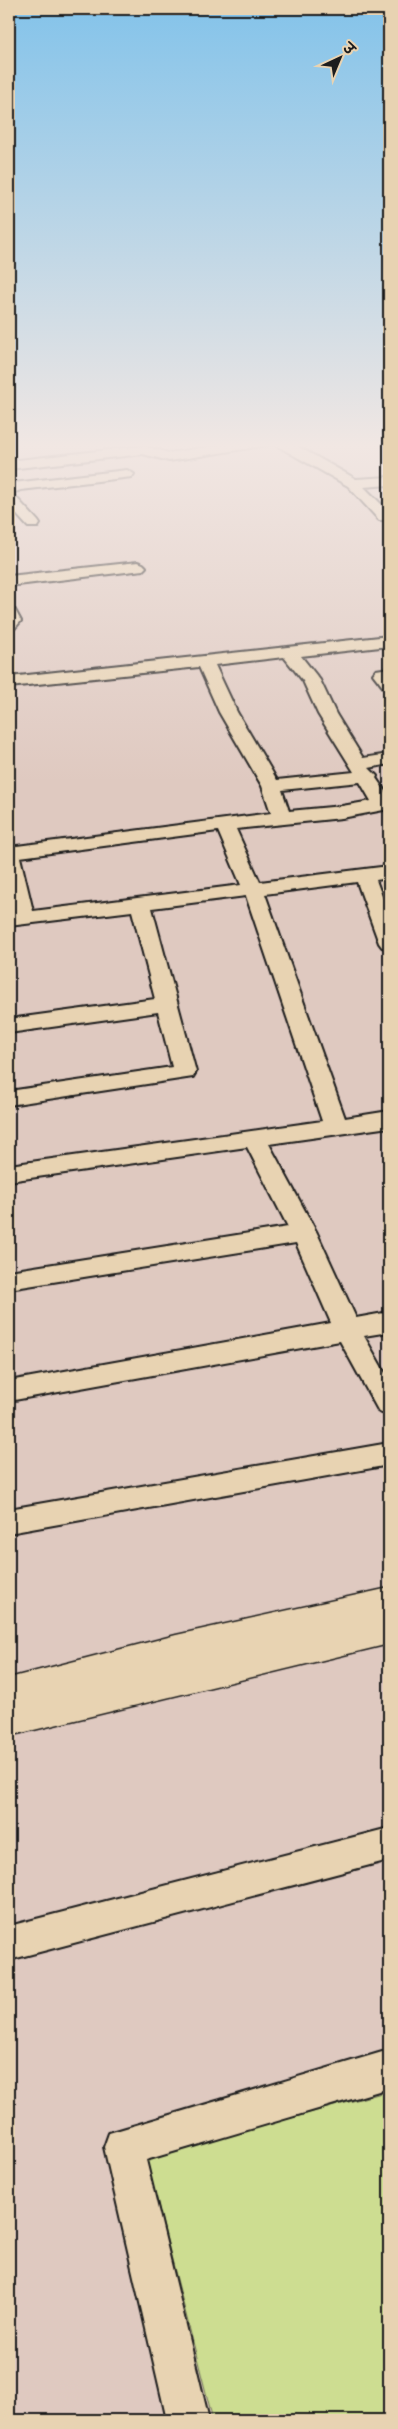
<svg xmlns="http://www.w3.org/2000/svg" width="398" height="2429" viewBox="0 0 398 2429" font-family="Caveat,'Playpen Sans Deva',sans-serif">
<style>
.green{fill:#cddd91;stroke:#747c56}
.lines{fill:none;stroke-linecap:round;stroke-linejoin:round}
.minor-casing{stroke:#1c1c1c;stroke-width:4}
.tertiary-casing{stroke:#1c1c1c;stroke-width:3}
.minor{fill:#e8d3b2;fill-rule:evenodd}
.tertiary{fill:#e8d3b2;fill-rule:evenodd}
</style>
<rect width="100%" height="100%" fill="#dfc9c0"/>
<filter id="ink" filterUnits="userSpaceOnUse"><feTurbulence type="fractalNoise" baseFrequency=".02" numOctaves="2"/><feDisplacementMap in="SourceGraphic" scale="10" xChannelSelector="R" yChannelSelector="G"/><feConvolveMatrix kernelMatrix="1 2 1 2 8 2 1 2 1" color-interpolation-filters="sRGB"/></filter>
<g filter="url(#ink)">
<!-- green -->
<path class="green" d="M 389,2091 L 389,2420 L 213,2420 L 146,2158 Z"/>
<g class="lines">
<defs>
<path id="minor" d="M 241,442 L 290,442 L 356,479 L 389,477 L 389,485 L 364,487 L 389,512 L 389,520 L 379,520 L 348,486 L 274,444 L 169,461 L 143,454 L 9,469 L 9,461 L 143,446 L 169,453 Z
M 127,470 L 134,474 L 132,477 L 21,490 L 12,493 L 38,521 L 40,524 L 38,527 L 28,527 L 9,506 L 9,485 L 13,483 Z
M 138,562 L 143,564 L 146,567 L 143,570 L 9,586 L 9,576 Z
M 9,608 L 15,610 L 21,621 L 15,628 L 9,630 Z
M 389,636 L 389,646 L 301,656 L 320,680 L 336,714 L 363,758 L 389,754 L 389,764 L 369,768 L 377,776 L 376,778 L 389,797 L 389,809 L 342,818 L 236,829 L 260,882 L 389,866 L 389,878 L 376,880 L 389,915 L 389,949 L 382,947 L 379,943 L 357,882 L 265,894 L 345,1118 L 389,1111 L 389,1127 L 269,1144 L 317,1233 L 356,1318 L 389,1312 L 389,1332 L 364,1336 L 389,1380 L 389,1415 L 379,1412 L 340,1341 L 9,1401 L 9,1381 L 331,1323 L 296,1243 L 9,1289 L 9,1271 L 288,1227 L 247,1147 L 9,1181 L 9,1165 L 322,1121 L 246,896 L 152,908 L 196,1072 L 193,1077 L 9,1105 L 9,1091 L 172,1067 L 158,1012 L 9,1033 L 9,1019 L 155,999 L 132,911 L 9,926 L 9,914 L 14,913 L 9,894 L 9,847 L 271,813 L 262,786 L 219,712 L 199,667 L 9,687 L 9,677 ZM 284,657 L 303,681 L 318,714 L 354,772 L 277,780 L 237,712 L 215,665 ZM 360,782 L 371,801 L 342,806 L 289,811 L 282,790 ZM 218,831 L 241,885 L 33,911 L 20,857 Z
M 389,668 L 389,688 L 383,687 L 373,674 L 376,670 Z
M 389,1443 L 389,1465 L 9,1533 L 9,1509 Z
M 389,1828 L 389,1860 L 9,1960 L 9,1926 Z
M 389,2050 L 389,2088 L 146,2160 L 209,2420 L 167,2420 L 104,2147 L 109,2133 Z"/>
<path id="tertiary" d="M 389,1588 L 389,1644 L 9,1736 L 9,1678 L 176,1635 Z"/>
</defs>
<!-- minor casing -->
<use href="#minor" class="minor-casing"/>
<!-- tertiary casing -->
<use href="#tertiary" class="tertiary-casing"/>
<!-- minor -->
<use href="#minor" class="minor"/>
<!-- tertiary -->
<use href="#tertiary" class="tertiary"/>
</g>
</g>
<!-- sky -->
<linearGradient id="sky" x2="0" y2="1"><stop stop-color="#83c3ea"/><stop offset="0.57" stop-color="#f1e7e3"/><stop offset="1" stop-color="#f1e7e3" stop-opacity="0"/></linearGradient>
<rect width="398" height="782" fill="url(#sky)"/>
<!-- margin -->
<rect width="398" height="2429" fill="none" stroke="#e8d3b2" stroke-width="30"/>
<rect x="15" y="15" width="368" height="2399" fill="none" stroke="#1c1c1c" stroke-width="2" filter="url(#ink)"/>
<!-- north arrow -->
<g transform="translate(340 58) rotate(44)" stroke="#e8d3b2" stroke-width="4" paint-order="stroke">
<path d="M0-4L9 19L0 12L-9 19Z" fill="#1c1c1c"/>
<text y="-8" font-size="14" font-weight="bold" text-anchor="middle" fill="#1c1c1c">उ</text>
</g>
</svg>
